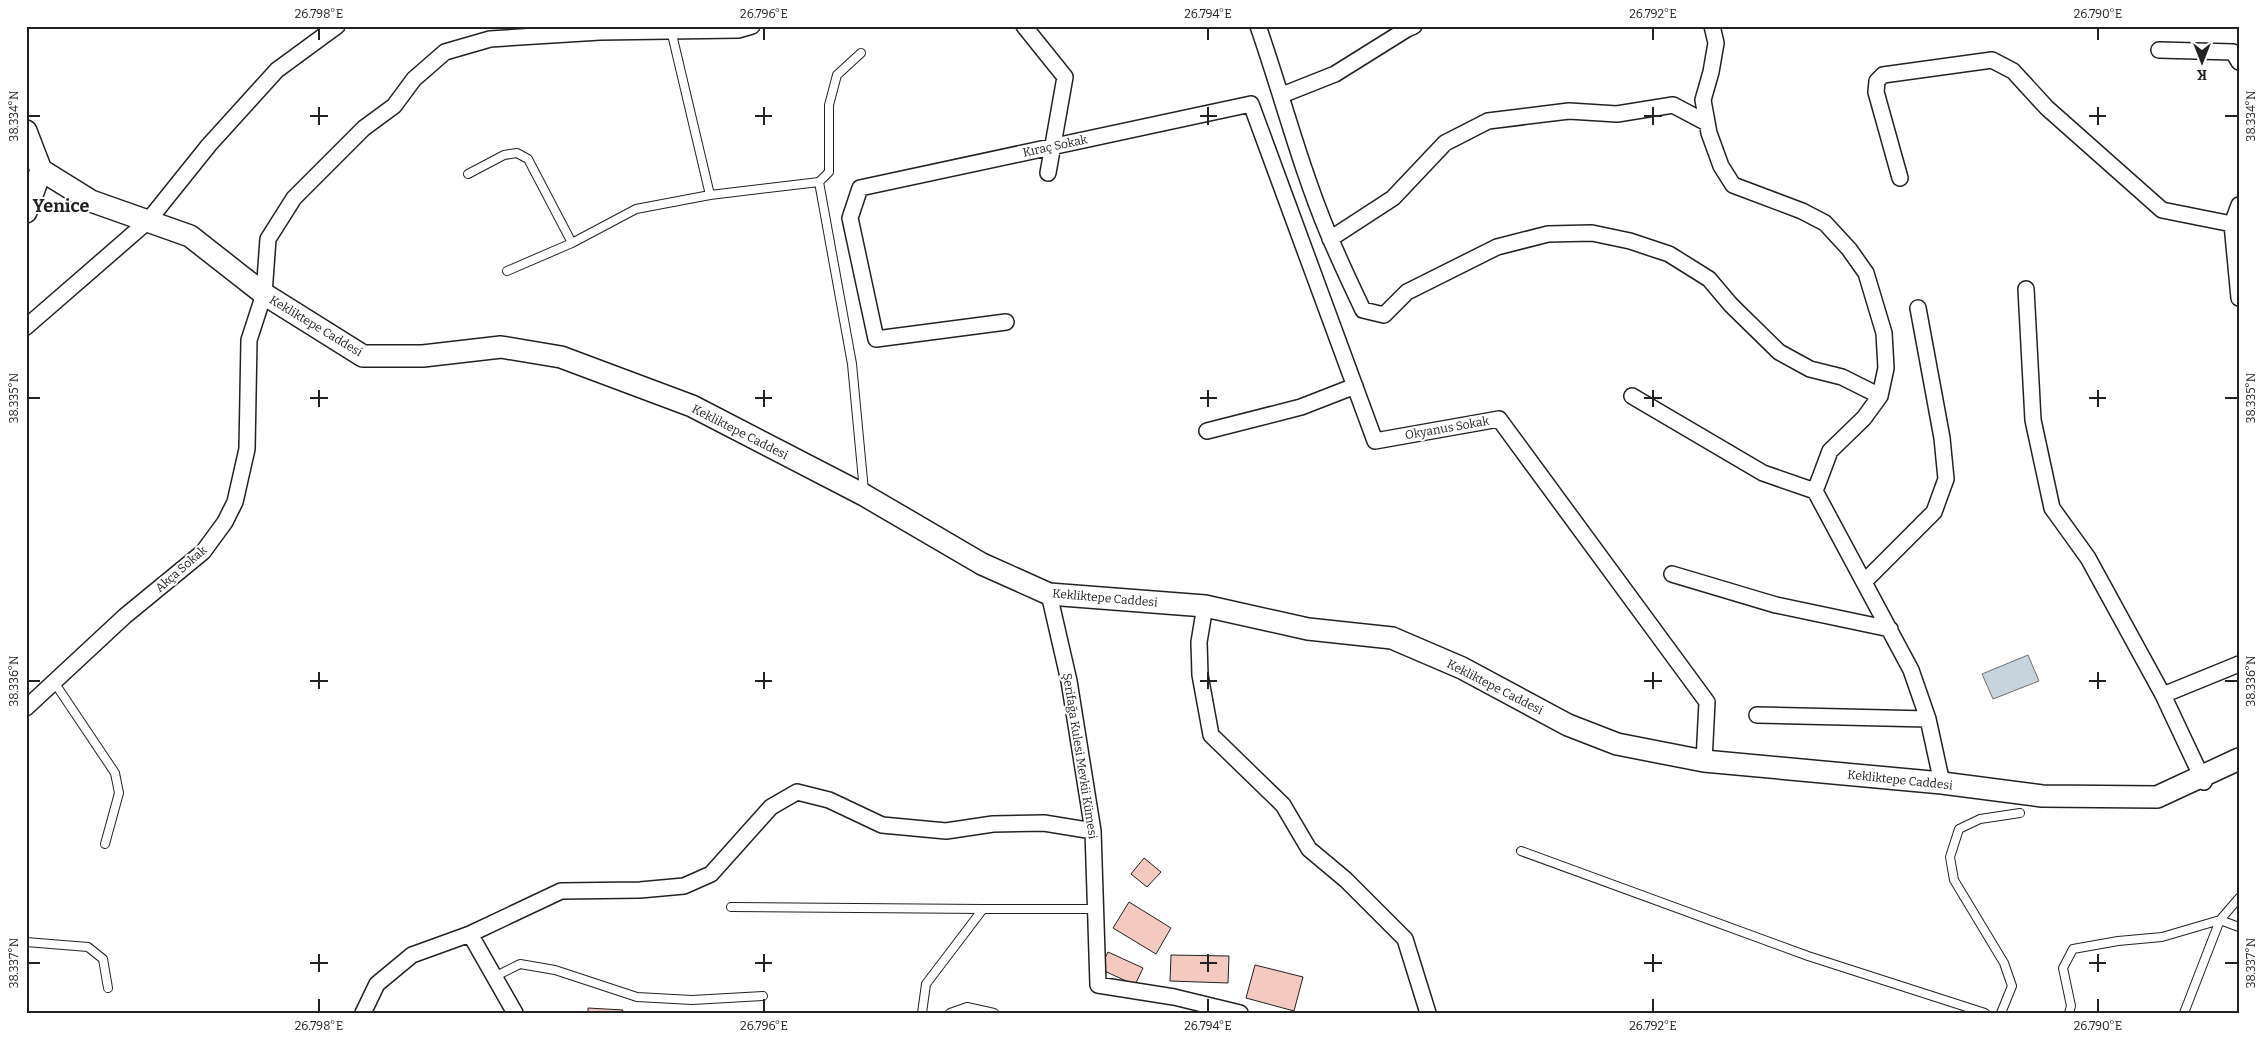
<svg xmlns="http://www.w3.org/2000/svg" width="2265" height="1039" viewBox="0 0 2265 1039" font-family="Bitter,serif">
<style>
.water{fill:#c7d3dd;stroke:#6f6f6f}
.building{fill:#f3c9c0;stroke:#222}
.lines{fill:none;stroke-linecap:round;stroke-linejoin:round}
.lane-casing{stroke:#222;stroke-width:10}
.street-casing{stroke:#222;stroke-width:18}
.secondary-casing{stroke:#222;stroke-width:24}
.lane{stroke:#fff;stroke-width:8}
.street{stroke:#fff;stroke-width:15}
.secondary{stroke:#fff;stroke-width:21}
.ticks{fill:none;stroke:#222;stroke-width:2}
.labels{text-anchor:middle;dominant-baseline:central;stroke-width:4;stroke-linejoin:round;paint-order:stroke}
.street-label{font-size:12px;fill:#222;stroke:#fff}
.district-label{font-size:18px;font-weight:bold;fill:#222;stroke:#fff}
.neatline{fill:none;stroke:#222;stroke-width:2}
.ticks-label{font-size:12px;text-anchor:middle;fill:#222}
</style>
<rect width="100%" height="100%" fill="#fff"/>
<!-- water -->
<path class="water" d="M 2028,655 L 2039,681 L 1993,699 L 1982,674 Z"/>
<!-- building -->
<path class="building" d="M 1144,858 L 1161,872 L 1147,887 L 1131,874 Z
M 1129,902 L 1171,928 L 1156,954 L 1113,928 Z
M 1108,952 L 1143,968 L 1135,985 L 1100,969 Z
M 1171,955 L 1229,956 L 1228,983 L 1170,981 Z
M 1255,965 L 1303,977 L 1294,1011 L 1246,998 Z
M 588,1008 L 623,1010 L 622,1013 L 588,1013 Z"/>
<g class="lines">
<defs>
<path id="lane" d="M 671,30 L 710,195
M 468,174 L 504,155 L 517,153 L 528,159 L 572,243
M 819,182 L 829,172 L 829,105 L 837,75 L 861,53
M 507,271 L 572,243 L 636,209 L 710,195 L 819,182 L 852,364 L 864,491
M 54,682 L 115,773 L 119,793 L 105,844
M 1521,851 L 1808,956 L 1985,1013
M 731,907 L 983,909
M 26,942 L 88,947 L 103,959 L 108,988
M 494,977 L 520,964 L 555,970 L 637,997 L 692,1000 L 763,996
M 922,1013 L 926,984 L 983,909 L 1096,909
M 950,1013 L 967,1007 L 994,1013
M 2001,1013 L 2012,986 L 2004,963 L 1954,880 L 1950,857 L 1959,829 L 1980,819 L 2020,813
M 2069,1013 L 2071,1006 L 2063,968 L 2073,949 L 2118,941 L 2162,937 L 2220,920 L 2239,927
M 2184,1013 L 2220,920 L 2239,898"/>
<path id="street" d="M 1024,26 L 1065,77 L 1048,173
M 1258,26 C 1282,95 1300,166 1328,233 C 1339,259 1351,285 1363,310 L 1384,315 L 1407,292 L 1497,247 L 1548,234 L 1592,233 L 1630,241 L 1669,254 L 1709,279 L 1731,305 L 1779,352 L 1810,369 L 1842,377 L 1880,396
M 1712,26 L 1716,43 L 1711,72 L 1703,100 L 1709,133 L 1721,166 L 1733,185 L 1802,211 L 1825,223 L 1849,249 L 1866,273 L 1884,333 L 1886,368 L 1880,396 L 1864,418 L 1830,451 L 1815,491
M 2159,50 L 2233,52 L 2239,62
M 1282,95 L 1335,74 L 1407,29 L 1414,26
M 1900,178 L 1876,92 L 1877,81 L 1883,75 L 1992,60 L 2013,71 L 2047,108 L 2162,210 L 2232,224 L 2239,220
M 2239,205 L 2232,224 L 2239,298
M 1330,239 L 1393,198 L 1445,143 L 1488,121 L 1569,111 L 1617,114 L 1673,105 L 1707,123
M 2026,289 L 2033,420 L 2052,508 L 2088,558 L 2163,695 L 2204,782
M 1006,322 L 876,339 L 850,218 L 860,188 L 1251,104 L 1375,441 L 1499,419 L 1707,702 L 1704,761
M 26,327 L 148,221 L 209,145 L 277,70 L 337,26
M 1632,396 L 1763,473 L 1815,491 L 1911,670 L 1928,719 L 1942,783
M 1207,431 L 1301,407 L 1355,386
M 1672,574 L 1776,605 L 1890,629
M 1865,581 L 1934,512 L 1946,479 L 1942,438 L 1918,308
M 1049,594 L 1069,681 L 1093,831 L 1098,985 L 1174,997 L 1240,1013
M 1205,606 L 1199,642 L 1200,675 L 1211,735 L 1283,805 L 1309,849 L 1346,880 L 1405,939 L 1428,1013
M 2163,695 L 2239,664
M 26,708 L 125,616 L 203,552 L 225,522 L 235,502 L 247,449 L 249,340 L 264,294 L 268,239 L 294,198 L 364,128 L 394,106 L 414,79 L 445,52 L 490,39 L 600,32 L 738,30 L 752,26
M 1757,715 L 1928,719
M 470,934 L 515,1013
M 363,1013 L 377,984 L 412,955 L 470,934 L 561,891 L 640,890 L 684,886 L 711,874 L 771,807 L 797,792 L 829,800 L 882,825 L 946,831 L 993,824 L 1044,823 L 1093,831"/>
<path id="secondary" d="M 26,131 L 41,170 L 26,212
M 41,170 L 91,201 L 190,236 L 264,294 L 363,356 L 423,356 L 501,347 L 561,357 L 692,406 L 864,495 L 982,564 L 1049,594 L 1205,606 L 1308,629 L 1392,638 L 1462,668 L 1568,725 L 1617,744 L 1704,761 L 1942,783 L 2042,796 L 2157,797 L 2239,759"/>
</defs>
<!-- lane casing -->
<use href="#lane" class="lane-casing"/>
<!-- street casing -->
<use href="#street" class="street-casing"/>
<!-- secondary casing -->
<use href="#secondary" class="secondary-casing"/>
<!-- lane -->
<use href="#lane" class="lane"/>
<!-- street -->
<use href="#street" class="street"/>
<!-- secondary -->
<use href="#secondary" class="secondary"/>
</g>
<!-- ticks -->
<path class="ticks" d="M 319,28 L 319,40M 764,28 L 764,40M 1208,28 L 1208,40M 1653,28 L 1653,40M 2098,28 L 2098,40M 319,107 L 319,125M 764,107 L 764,125M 1208,107 L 1208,125M 1653,107 L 1653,125M 2098,107 L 2098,125M 28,116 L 40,116M 310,116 L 328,116M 755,116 L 772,116M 1200,116 L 1217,116M 1644,116 L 1662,116M 2089,116 L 2106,116M 2225,116 L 2238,116M 319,390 L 319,407M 764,390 L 764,407M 1208,390 L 1208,407M 1653,390 L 1653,407M 2098,390 L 2098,407M 28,398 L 40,398M 310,398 L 328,398M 755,398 L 772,398M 1200,398 L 1217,398M 1644,398 L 1662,398M 2089,398 L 2106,398M 2225,398 L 2238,398M 319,672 L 319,689M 764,672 L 764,689M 1208,672 L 1208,689M 1653,672 L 1653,689M 2098,672 L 2098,689M 28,681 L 40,681M 310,681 L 328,681M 755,681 L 772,681M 1200,681 L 1217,681M 1644,681 L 1662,681M 2089,681 L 2106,681M 2225,681 L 2238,681M 319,954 L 319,972M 764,954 L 764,972M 1208,954 L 1208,972M 1653,954 L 1653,972M 2098,954 L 2098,972M 28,963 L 40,963M 310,963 L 328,963M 755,963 L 772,963M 1200,963 L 1217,963M 1644,963 L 1662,963M 2089,963 L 2106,963M 2225,963 L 2238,963M 319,999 L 319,1012M 764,999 L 764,1012M 1208,999 L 1208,1012M 1653,999 L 1653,1012M 2098,999 L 2098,1012"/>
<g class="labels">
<!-- street labels -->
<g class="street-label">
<text transform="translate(1055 146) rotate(-12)">Kıraç Sokak</text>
<text transform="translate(316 326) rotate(31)">Kekliktepe Caddesi</text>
<text transform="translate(1447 428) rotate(-10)">Okyanus Sokak</text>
<text transform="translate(740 432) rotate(27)">Kekliktepe Caddesi</text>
<text transform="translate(181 569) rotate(-41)">Akça Sokak</text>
<text transform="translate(1105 598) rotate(5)">Kekliktepe Caddesi</text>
<text transform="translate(1495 687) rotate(27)">Kekliktepe Caddesi</text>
<text transform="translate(1080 756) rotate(81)">Şerifağa Kulesi Mevkii Kümesi</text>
<text transform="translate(1900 780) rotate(6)">Kekliktepe Caddesi</text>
</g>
<!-- district labels -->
<g class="district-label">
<text x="61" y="206">Yenice</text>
</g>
</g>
<!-- border -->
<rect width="2265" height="1039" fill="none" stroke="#ffffff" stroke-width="55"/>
<!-- north arrow -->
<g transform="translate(2202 62) rotate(180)" stroke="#ffffff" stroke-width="4" paint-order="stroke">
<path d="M0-4L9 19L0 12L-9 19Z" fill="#222222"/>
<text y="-8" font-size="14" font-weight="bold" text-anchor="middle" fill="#222222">K</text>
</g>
<rect x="28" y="28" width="2210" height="984" class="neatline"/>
<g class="ticks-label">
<text x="319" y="18">26.798°E</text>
<text x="764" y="18">26.796°E</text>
<text x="1208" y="18">26.794°E</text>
<text x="1653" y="18">26.792°E</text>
<text x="2098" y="18">26.790°E</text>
<text transform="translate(2251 116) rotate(-90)" y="4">38.334°N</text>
<text transform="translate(14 116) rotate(-90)" y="4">38.334°N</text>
<text transform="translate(2251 398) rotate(-90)" y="4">38.335°N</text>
<text transform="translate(14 398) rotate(-90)" y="4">38.335°N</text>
<text transform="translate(2251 681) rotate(-90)" y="4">38.336°N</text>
<text transform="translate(14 681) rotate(-90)" y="4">38.336°N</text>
<text transform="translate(2251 963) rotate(-90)" y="4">38.337°N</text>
<text transform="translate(14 963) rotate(-90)" y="4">38.337°N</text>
<text x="319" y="1030">26.798°E</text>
<text x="764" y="1030">26.796°E</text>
<text x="1208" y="1030">26.794°E</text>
<text x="1653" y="1030">26.792°E</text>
<text x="2098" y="1030">26.790°E</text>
</g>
</svg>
